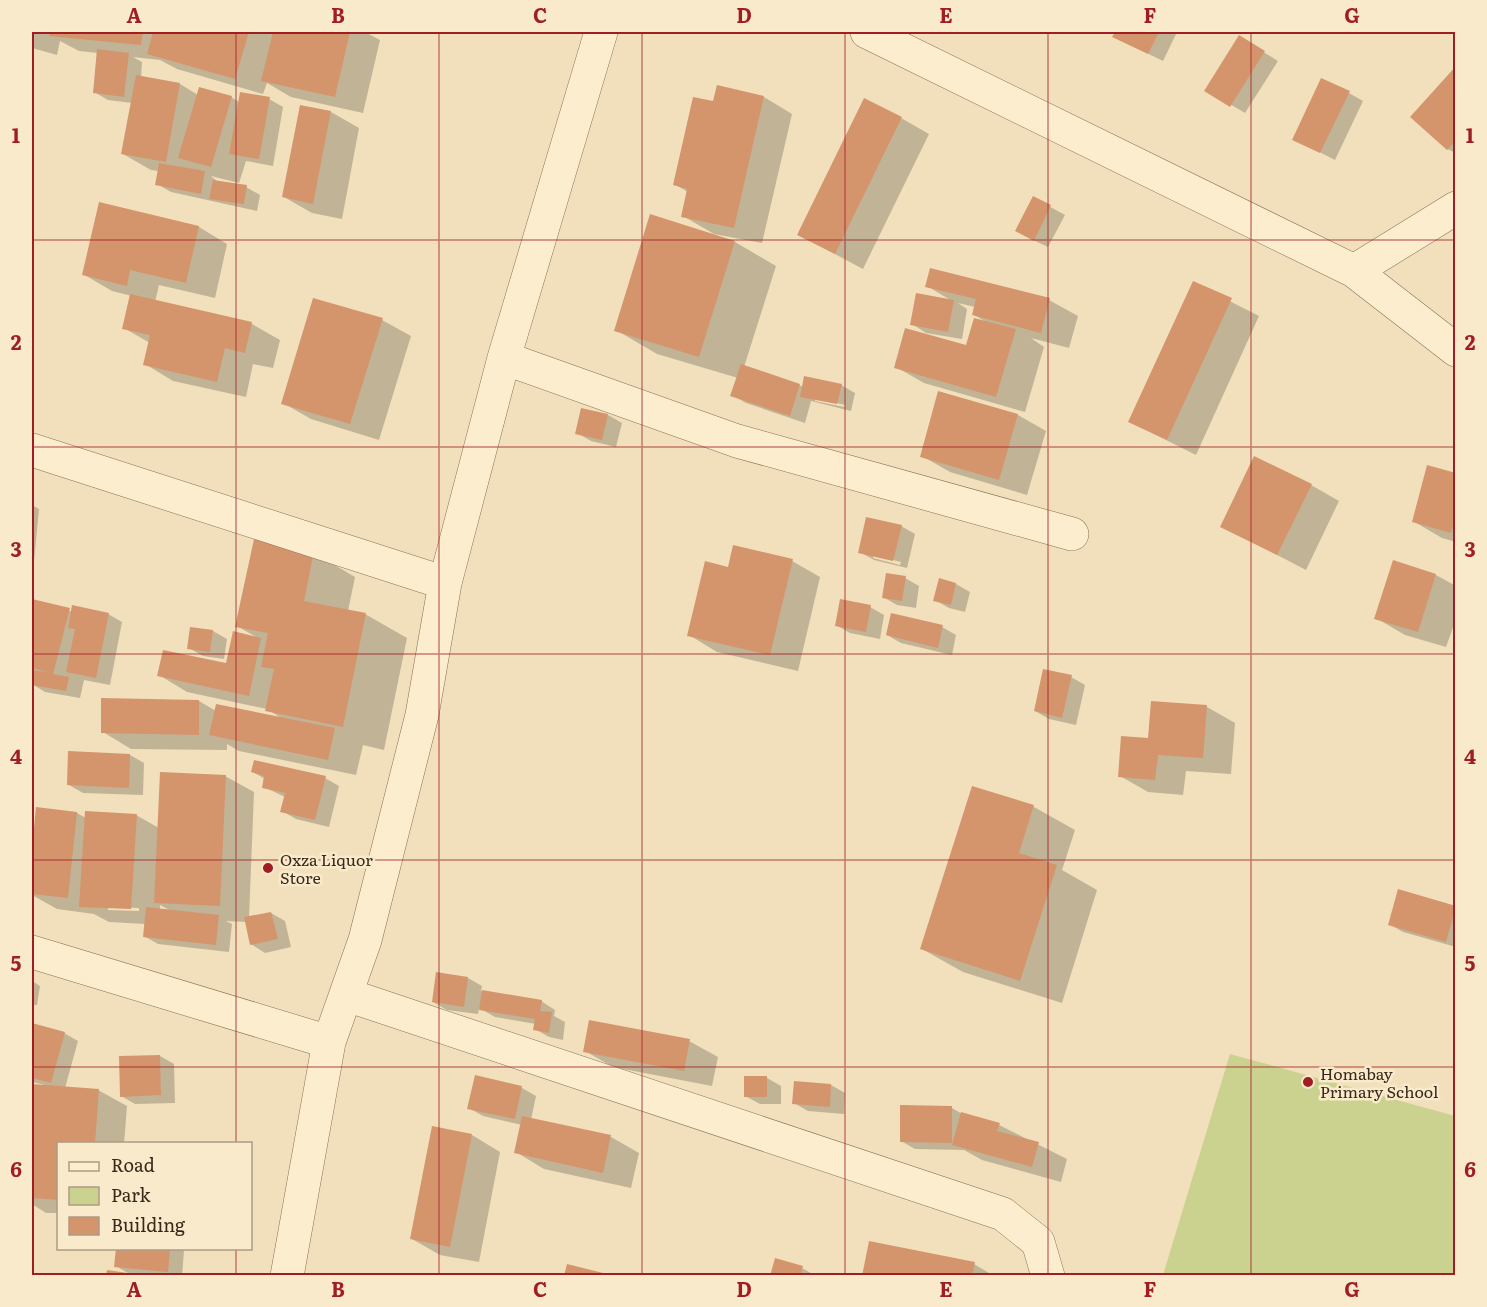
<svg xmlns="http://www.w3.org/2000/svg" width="1487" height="1307" viewBox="0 0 1487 1307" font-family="Literata,serif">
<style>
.green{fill:#cbd18f}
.shadow{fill:#0003;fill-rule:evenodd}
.building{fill:#d4956d}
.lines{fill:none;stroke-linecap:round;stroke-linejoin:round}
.street-casing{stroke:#8b6f54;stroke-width:34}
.street{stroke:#fcedcf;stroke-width:33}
.grid{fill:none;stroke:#a01e23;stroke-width:1.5;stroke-opacity:0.55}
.poi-dot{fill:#a01e23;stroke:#f9eacc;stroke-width:2}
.labels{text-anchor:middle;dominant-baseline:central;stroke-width:5;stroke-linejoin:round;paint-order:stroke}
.poi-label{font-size:16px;fill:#38281a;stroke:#f9eacc;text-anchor:start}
.neatline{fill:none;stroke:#a01e23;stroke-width:2}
.grid-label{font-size:20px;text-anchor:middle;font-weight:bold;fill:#a01e23}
</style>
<rect width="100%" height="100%" fill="#f2e0bc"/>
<!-- green -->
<path class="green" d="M 1230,1054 L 1455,1116 L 1455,1275 L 1163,1275 Z"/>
<!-- shadow -->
<path class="shadow" d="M 32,32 L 365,32 L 380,40 L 363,113 L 291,97 L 267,83 L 263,94 L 177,69 L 160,60 L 133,57 L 142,62 L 141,78 L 180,84 L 198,95 L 231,97 L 239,102 L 269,99 L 283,107 L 273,166 L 246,161 L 239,183 L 211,176 L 218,182 L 246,187 L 260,195 L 257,211 L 171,192 L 157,184 L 159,171 L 151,170 L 123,154 L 132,103 L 108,100 L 94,92 L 98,53 L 79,51 L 60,41 L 57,55 L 32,48 Z
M 1116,32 L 1177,32 L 1163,61 L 1114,37 Z
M 1239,37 L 1278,61 L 1245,113 L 1206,90 Z
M 1456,68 L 1456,153 L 1447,149 Z
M 1349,93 L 1363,101 L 1335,160 L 1294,139 Z
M 764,97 L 792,114 L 762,243 L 714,234 L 683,216 L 688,192 L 674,184 L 714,103 Z
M 331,112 L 359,128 L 342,219 L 312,213 L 284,197 Z
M 901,118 L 929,134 L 863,269 L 799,235 Z
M 1034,198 L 1065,215 L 1048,247 L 1031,239 Z
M 101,204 L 199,227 L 227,244 L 215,298 L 159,285 L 155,302 L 252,324 L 280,340 L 273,368 L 253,364 L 246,397 L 173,381 L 145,364 L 150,343 L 124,328 L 132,296 L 112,291 L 83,274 Z
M 651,216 L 735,242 L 776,266 L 744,367 L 804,387 L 841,385 L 855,393 L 851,411 L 811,401 L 805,423 L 746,403 L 732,395 L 738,378 L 657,354 L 616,330 ZM 815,398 L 845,405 L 844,407 L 815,401 Z
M 1194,283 L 1259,316 L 1196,455 L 1130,422 Z
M 927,286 L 1049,300 L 1078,316 L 1069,348 L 1031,338 L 1044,347 L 1025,412 L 924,383 L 896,367 L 967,347 L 984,321 L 973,314 L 975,307 L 958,303 L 967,309 L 962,339 L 926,333 L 912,324 L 952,301 Z
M 382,320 L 411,336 L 379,440 L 311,419 L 283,403 Z
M 582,409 L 608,415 L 622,423 L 616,447 L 591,441 L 577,433 Z
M 1018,415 L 1046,431 L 1027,495 L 950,472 L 922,456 Z
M 1456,474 L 1456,542 L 1442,538 L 1413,521 Z
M 1311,485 L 1339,501 L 1306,570 L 1222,526 Z
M 32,505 L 39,509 L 33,572 L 32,571 Z
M 901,526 L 915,534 L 907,568 L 874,560 L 860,552 ZM 873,555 L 901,562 L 900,565 L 873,558 Z
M 314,553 L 355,577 L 348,611 L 365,614 L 407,638 L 384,750 L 363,745 L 356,775 L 239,751 L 227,744 L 227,750 L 131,749 L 103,732 L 199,701 L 216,711 L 281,718 L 267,709 L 187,692 L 159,675 L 227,665 L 256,637 L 237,626 Z
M 792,561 L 820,577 L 798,671 L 717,652 L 689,635 L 729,569 Z
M 1394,562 L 1436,575 L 1456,586 L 1456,619 L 1446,647 L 1405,635 L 1376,618 Z
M 905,578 L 919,586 L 916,608 L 897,605 L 883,597 Z
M 956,584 L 970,592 L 965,612 L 949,608 L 935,600 Z
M 32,600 L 73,612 L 108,614 L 122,622 L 110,685 L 84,680 L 80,698 L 45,692 L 32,684 Z
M 870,607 L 884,615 L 880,639 L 850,633 L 836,625 Z
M 942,627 L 956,635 L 952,655 L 901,643 L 887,635 Z
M 191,629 L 213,631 L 227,639 L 224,659 L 203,656 L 189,648 Z
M 1071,677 L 1085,685 L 1076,725 L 1049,719 L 1035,711 Z
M 1207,707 L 1235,723 L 1231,774 L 1186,771 L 1183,795 L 1148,792 L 1120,776 L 1150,739 Z
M 70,753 L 130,755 L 144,763 L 143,795 L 83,793 L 69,785 Z
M 253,772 L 325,778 L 339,786 L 329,827 L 296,819 L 282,811 L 285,797 L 264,787 L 265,779 Z
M 225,776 L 254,792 L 249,918 L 271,913 L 285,921 L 291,947 L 265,953 L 251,944 L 247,922 L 226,921 L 232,924 L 229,952 L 158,944 L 144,936 L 146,924 L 109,922 L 94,914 L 57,909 L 32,895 L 32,863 L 37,809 L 77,813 L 86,818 L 136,815 L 159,828 ZM 160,905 L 171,911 L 160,910 ZM 108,907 L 139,908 L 139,911 L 108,910 Z
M 973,788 L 1034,807 L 1075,830 L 1062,870 L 1097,890 L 1062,1003 L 963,972 L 922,949 Z
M 1456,907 L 1456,947 L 1403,932 L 1389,924 Z
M 468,978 L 482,986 L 481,991 L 541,1001 L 555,1010 L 554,1016 L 565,1022 L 563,1040 L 549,1037 L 535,1029 L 536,1024 L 495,1017 L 479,1008 L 478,1014 L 447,1010 L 433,1002 Z
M 32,981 L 40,986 L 37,1005 L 32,1005 Z
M 32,1024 L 64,1033 L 78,1041 L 65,1088 L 98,1090 L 127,1106 L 124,1144 L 58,1144 L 58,1213 L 46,1213 L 32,1204 L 32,1086 L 45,1085 L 32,1082 Z
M 689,1041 L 718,1057 L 712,1086 L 613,1067 L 585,1051 Z
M 160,1056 L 174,1064 L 175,1103 L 135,1104 L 121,1096 Z
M 476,1077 L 522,1088 L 536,1096 L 531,1120 L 611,1137 L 639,1153 L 631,1188 L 544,1169 L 516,1152 L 522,1125 L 483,1116 L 469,1108 Z
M 767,1078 L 781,1086 L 781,1104 L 760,1104 L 745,1096 Z
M 795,1082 L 831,1085 L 845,1093 L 844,1114 L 808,1111 L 794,1103 Z
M 952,1108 L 964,1115 L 999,1125 L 1067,1159 L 1061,1182 L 982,1160 L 964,1150 L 915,1149 L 901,1141 Z
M 472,1135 L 500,1152 L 479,1262 L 440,1255 L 412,1239 Z
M 118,1248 L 180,1248 L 184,1251 L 182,1276 L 131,1275 L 116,1266 Z
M 974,1264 L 994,1276 L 864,1276 Z
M 802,1268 L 816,1276 L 771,1276 Z"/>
<!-- building -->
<path class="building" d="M 50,32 L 143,32 L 141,45 L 49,36 Z
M 153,32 L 249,32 L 235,79 L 147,54 Z
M 273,32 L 350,32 L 335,97 L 261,81 Z
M 1115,32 L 1159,32 L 1148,54 L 1112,37 Z
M 1239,35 L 1265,51 L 1230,107 L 1204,91 Z
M 97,49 L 129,53 L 124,97 L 93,93 Z
M 1456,66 L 1456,140 L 1447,150 L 1410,117 Z
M 136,75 L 180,83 L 166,162 L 121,154 Z
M 1321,78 L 1350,91 L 1320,153 L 1292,140 Z
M 717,85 L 764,96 L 734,228 L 681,217 L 687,189 L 673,185 L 693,97 L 713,101 Z
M 199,87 L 232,96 L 211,167 L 178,158 Z
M 240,92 L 270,97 L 259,159 L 229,154 Z
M 864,98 L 902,117 L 835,254 L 797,235 Z
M 300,105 L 331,111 L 313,204 L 282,197 Z
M 159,163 L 205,171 L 201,194 L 155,185 Z
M 213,180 L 247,185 L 244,204 L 209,199 Z
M 1033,196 L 1051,205 L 1034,241 L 1015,231 Z
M 99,202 L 199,226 L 186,283 L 130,270 L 127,286 L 82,275 Z
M 650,214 L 735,241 L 699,357 L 614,331 Z
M 930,268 L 1050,298 L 1041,333 L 972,315 L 976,299 L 925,287 Z
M 1193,281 L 1232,298 L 1167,440 L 1128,422 Z
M 916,293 L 954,300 L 948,332 L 910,325 Z
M 130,294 L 252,322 L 245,353 L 225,348 L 217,382 L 143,365 L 150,335 L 122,329 Z
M 313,298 L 383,318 L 350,424 L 281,404 Z
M 974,318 L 1016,329 L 996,397 L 894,368 L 905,328 L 966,345 Z
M 741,364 L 800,384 L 790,416 L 730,396 Z
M 804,376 L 842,384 L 837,404 L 800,397 Z
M 938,391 L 1018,414 L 999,480 L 920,457 Z
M 581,408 L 608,414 L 602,440 L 575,434 Z
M 1254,456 L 1312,484 L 1277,555 L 1220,527 Z
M 1427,465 L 1456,473 L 1456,518 L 1451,533 L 1412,522 Z
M 866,517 L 902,525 L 893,561 L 858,553 Z
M 254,539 L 314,551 L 304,601 L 366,613 L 343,727 L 265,711 L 274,669 L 261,667 L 268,633 L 235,627 Z
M 733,545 L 793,559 L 770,655 L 687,636 L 705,561 L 728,567 Z
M 1393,560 L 1436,574 L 1418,632 L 1374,619 Z
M 886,573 L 906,576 L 902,601 L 882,598 Z
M 939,578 L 956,583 L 951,605 L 933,601 Z
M 32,599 L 70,608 L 53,674 L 69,677 L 66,691 L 32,685 L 32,670 L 48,672 L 32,668 Z
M 840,599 L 871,605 L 866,632 L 835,626 Z
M 72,605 L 109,613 L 96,678 L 66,672 L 75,629 L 68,628 Z
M 891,613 L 943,625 L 938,648 L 886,635 Z
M 190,627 L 213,630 L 210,652 L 187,649 Z
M 233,631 L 261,638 L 249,696 L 157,676 L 163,650 L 226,663 Z
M 1043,669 L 1072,675 L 1062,718 L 1034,711 Z
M 101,698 L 199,700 L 199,735 L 101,733 Z
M 1151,701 L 1207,705 L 1203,758 L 1158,755 L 1155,780 L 1118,777 L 1121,736 L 1148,738 Z
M 216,704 L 335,728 L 328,760 L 209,735 Z
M 68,751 L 130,754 L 129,788 L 67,785 Z
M 254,760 L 326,776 L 315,820 L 280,812 L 285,793 L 262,788 L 264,776 L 251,772 Z
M 160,772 L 226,775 L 220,906 L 154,903 Z
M 972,786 L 1034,805 L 1019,853 L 1057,865 L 1020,981 L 920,949 Z
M 36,807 L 77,812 L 68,898 L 32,894 L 32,849 Z
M 85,811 L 137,814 L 131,909 L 79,907 Z
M 1398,889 L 1456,906 L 1446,942 L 1388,925 Z
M 146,907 L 219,915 L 216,945 L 143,937 Z
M 271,912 L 278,939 L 250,945 L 244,917 Z
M 436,972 L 468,977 L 464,1007 L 432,1002 Z
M 482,990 L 542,1000 L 540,1011 L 552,1012 L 549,1033 L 533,1030 L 535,1019 L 479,1010 Z
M 589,1020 L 690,1039 L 684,1071 L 583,1052 Z
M 32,1023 L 65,1032 L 51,1083 L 32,1078 Z
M 160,1055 L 161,1095 L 120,1097 L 119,1056 Z
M 475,1075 L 522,1086 L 515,1119 L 467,1109 Z
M 744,1076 L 767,1076 L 767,1097 L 744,1097 Z
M 794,1081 L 831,1084 L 830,1107 L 792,1104 Z
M 32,1084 L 99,1089 L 95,1144 L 58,1144 L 58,1200 L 32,1198 Z
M 900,1105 L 952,1106 L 952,1143 L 900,1142 Z
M 961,1112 L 1000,1123 L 997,1131 L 1039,1142 L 1032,1167 L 952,1145 Z
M 522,1116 L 611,1135 L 603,1173 L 514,1153 Z
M 432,1126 L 472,1134 L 450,1247 L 410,1239 Z
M 869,1241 L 975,1262 L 972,1276 L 862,1276 Z
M 116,1248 L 170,1248 L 168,1272 L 114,1267 Z
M 775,1258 L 803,1266 L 800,1276 L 770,1276 Z
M 567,1264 L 611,1275 L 610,1276 L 564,1276 Z
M 107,1270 L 134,1274 L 134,1276 L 106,1276 Z"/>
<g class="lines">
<defs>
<path id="street" d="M 867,32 L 1354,271 L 1456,350
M 1354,271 L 1456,208
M 504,358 L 737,441 L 1072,534
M 32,450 L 445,583
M 32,952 L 329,1042
M 347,995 L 1003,1214 L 1038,1242 L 1048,1276
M 287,1276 L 329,1042 L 365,940 L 422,715 L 445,583 L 504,358 L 601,32"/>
</defs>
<!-- street casing -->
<use href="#street" class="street-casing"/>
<!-- street -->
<use href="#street" class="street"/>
</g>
<!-- grid -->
<path class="grid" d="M 236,32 L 236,1144M 439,32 L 439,1276M 642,32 L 642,1276M 845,32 L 845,1276M 1048,32 L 1048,1276M 1251,32 L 1251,1276M 32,240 L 1456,240M 32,447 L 1456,447M 32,654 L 1456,654M 32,860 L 1456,860M 32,1067 L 1456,1067M 236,1248 L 236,1276"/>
<!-- markers -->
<g class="poi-dot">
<circle cx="268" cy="868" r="6"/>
<circle cx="1308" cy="1082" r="6"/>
</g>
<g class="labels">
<!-- poi labels -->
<g class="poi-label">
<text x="280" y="859">Oxza Liquor<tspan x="280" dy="18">Store</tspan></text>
<text x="1320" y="1073">Homabay<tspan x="1320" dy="18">Primary School</tspan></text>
</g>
</g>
<!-- border -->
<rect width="1487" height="1307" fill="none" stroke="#f9eacc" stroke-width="66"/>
<!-- legend -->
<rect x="57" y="1142" width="195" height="108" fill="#f9eacc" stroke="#ac9c85" stroke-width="1.5"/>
<rect x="69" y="1162" width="30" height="9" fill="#fcedcf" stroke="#ac9c85" stroke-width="1.5"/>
<text x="111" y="1172" font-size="18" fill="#38281a">Road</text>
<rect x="69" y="1187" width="30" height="18" fill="#cbd18f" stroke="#ac9c85" stroke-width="1.5"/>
<text x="111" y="1202" font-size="18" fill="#38281a">Park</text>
<rect x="69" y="1217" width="30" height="18" fill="#d4956d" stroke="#ac9c85" stroke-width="1.5"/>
<text x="111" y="1232" font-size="18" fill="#38281a">Building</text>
<rect x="33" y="33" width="1421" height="1241" class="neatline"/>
<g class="grid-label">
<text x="134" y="23">A</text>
<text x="338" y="23">B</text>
<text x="540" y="23">C</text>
<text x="744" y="23">D</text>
<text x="946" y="23">E</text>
<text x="1150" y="23">F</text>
<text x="1352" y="23">G</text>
<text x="16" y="143">1</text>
<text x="1470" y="143">1</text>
<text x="16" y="350">2</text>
<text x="1470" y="350">2</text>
<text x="16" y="557">3</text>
<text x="1470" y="557">3</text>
<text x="16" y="764">4</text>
<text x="1470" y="764">4</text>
<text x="16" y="971">5</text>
<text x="1470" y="971">5</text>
<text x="16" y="1177">6</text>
<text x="1470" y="1177">6</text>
<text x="134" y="1297">A</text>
<text x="338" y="1297">B</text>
<text x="540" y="1297">C</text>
<text x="744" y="1297">D</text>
<text x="946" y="1297">E</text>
<text x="1150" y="1297">F</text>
<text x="1352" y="1297">G</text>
</g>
</svg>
